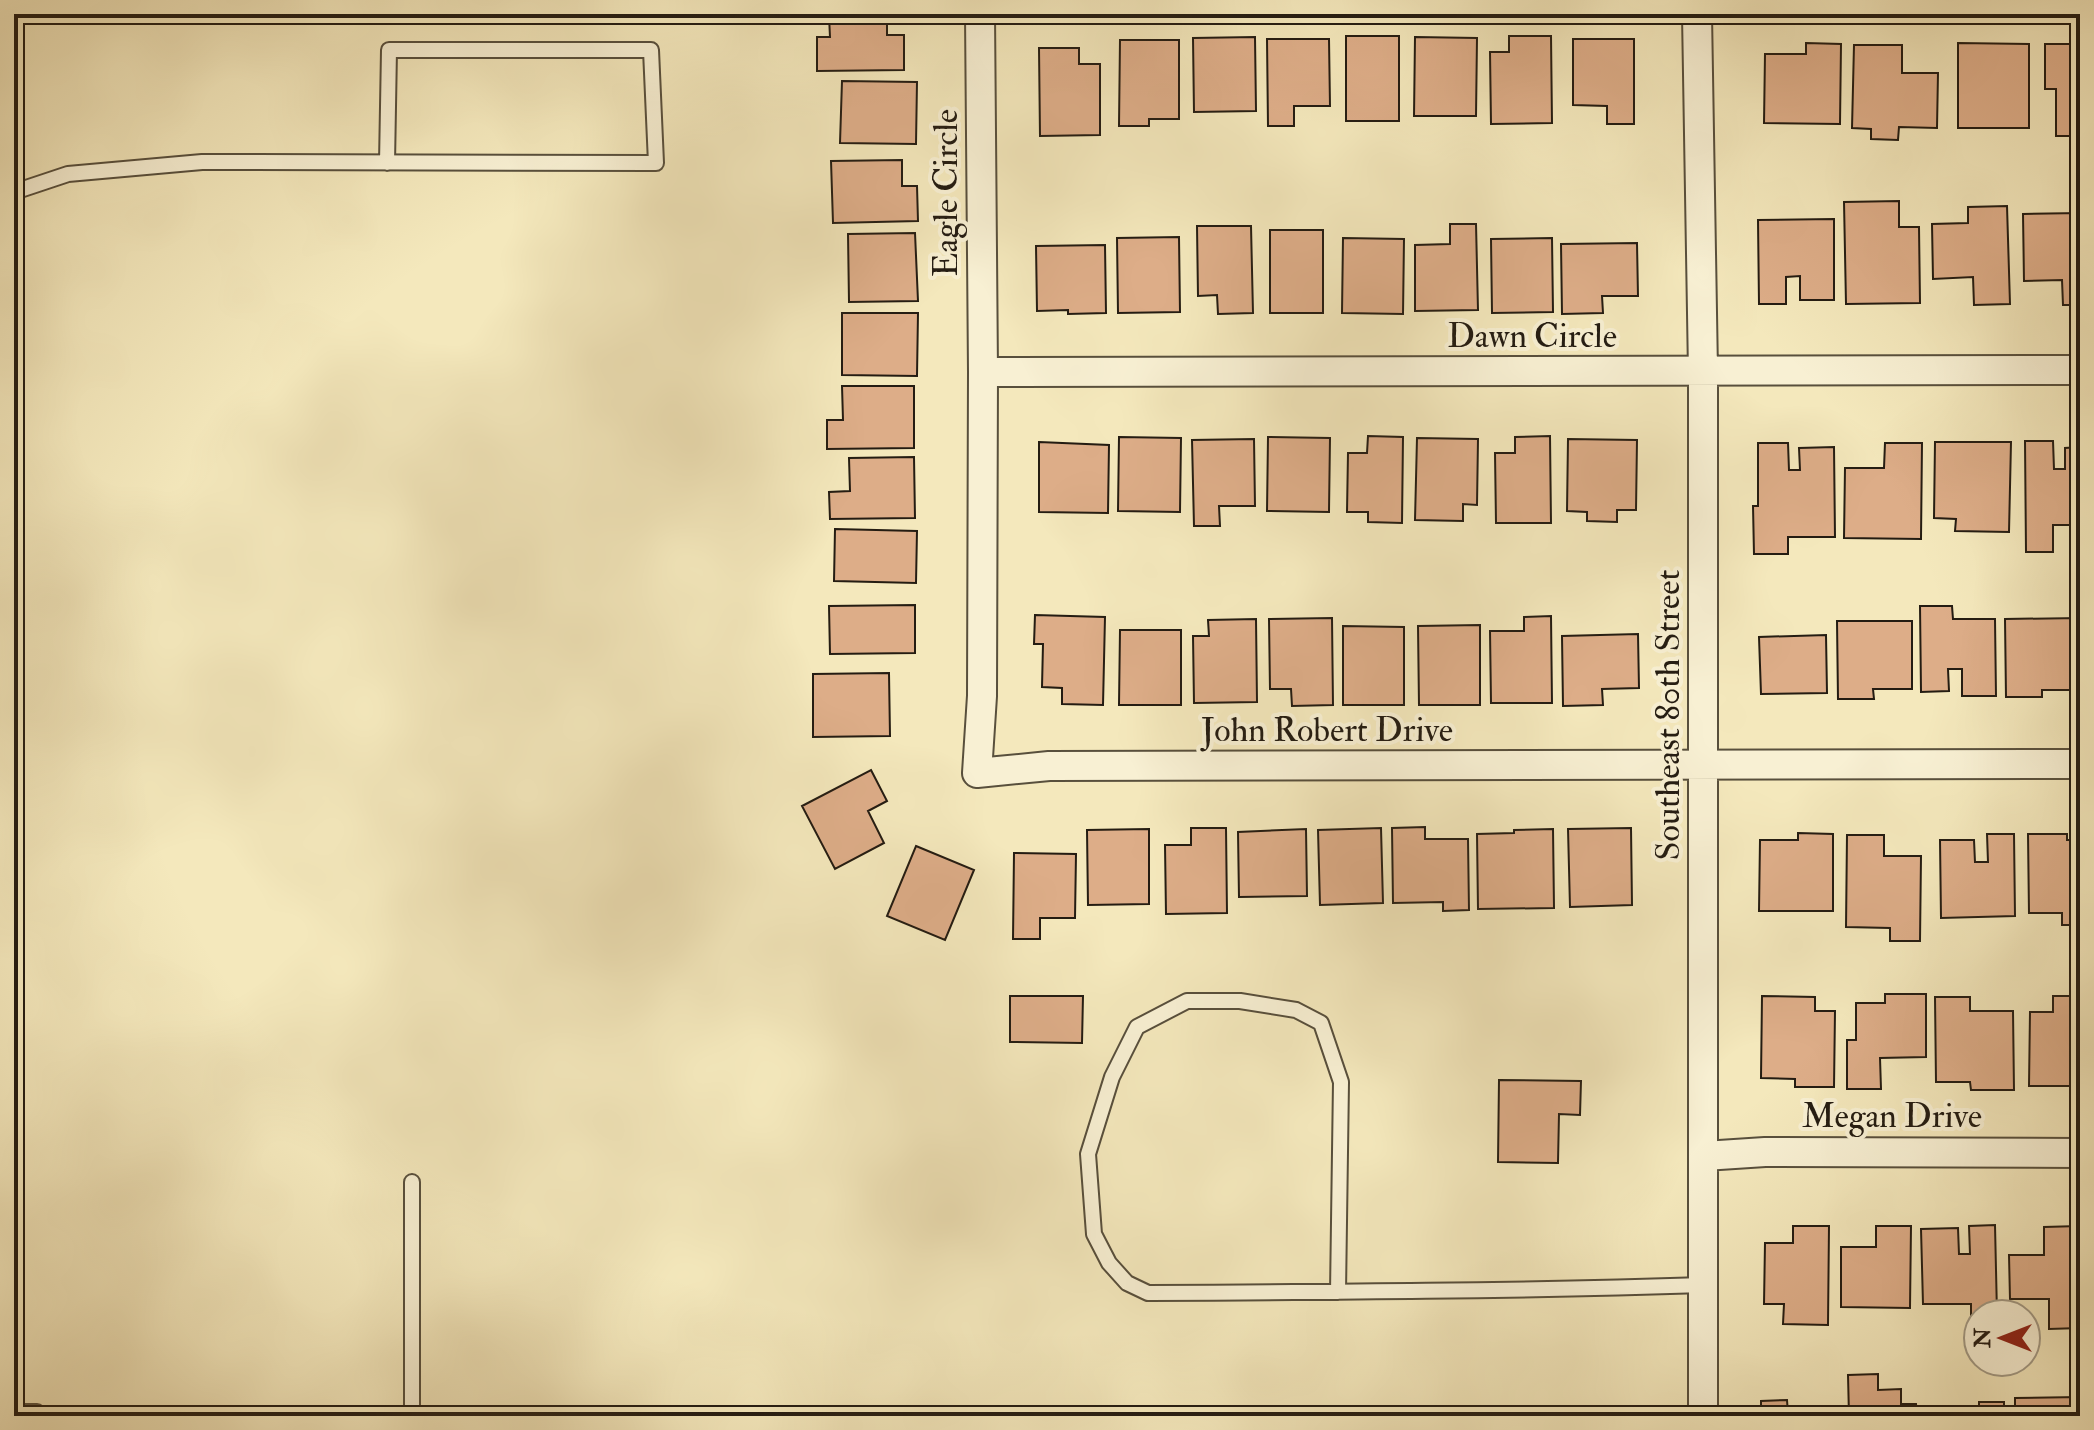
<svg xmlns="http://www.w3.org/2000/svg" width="2094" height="1430" viewBox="0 0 2094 1430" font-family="'IM FELL Double Pica',serif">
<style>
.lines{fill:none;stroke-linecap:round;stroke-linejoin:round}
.stream{stroke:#6d7f6e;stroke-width:9}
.building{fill:#ddad88;stroke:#241c12;stroke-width:2}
.service-casing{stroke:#584f3c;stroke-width:18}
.minor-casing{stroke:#584f3c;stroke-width:32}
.service{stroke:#f8f0d3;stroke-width:14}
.minor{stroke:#f8f0d3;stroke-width:28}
.labels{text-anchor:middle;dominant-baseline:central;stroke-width:8;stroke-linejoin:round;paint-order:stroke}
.street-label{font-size:34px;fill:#241c12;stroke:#f8f0d3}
</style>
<rect width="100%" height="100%" fill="#f4e8bc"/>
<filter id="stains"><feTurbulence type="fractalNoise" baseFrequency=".0025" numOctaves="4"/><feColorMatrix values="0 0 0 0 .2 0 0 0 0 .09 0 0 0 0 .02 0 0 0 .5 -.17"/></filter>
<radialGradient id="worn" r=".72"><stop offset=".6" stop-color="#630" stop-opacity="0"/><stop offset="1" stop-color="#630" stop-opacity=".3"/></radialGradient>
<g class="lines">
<!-- stream -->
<path class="stream" d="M 14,26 L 25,14"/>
</g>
<!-- building -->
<path class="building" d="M 887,15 L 887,35 L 904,35 L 904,70 L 817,71 L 817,37 L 830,37 L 829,16 Z
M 1346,36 L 1399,36 L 1399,121 L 1346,121 Z
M 1509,36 L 1551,36 L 1552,123 L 1491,124 L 1490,52 L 1509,52 Z
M 1255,37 L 1256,111 L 1194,112 L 1193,38 Z
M 1415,37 L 1477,38 L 1476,116 L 1414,116 Z
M 1267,39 L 1329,39 L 1330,106 L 1294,106 L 1294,126 L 1268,126 Z
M 1573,39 L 1634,39 L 1634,124 L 1607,124 L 1607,106 L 1573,105 Z
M 1120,40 L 1179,40 L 1179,119 L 1149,119 L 1149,126 L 1119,126 Z
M 1806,43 L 1841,44 L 1840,124 L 1764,123 L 1765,54 L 1806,54 Z
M 1958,43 L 2029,44 L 2029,128 L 1958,128 Z
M 2045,44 L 2080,44 L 2080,136 L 2056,136 L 2056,89 L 2045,89 Z
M 1854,45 L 1902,45 L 1902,73 L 1938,73 L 1937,128 L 1899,127 L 1898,140 L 1871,139 L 1871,129 L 1852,128 Z
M 1039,48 L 1079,48 L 1079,64 L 1100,64 L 1100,135 L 1040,136 Z
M 842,81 L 917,82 L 916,144 L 840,143 Z
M 902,160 L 902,186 L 917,186 L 918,221 L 833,223 L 831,161 Z
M 1899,201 L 1899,227 L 1919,227 L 1920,303 L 1846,304 L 1844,202 Z
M 2007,206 L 2010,304 L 1974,305 L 1973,277 L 1933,279 L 1932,224 L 1968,223 L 1968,207 Z
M 2080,213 L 2080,305 L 2063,305 L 2062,280 L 2024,281 L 2023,214 Z
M 1834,219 L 1834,300 L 1800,300 L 1800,276 L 1786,277 L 1786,304 L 1759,304 L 1758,220 Z
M 1450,224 L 1476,224 L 1478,310 L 1415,311 L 1415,245 L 1450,244 Z
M 1197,226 L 1251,226 L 1253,313 L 1218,314 L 1217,295 L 1198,296 Z
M 1270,230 L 1323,230 L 1323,313 L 1270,313 Z
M 915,233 L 918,301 L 849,302 L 848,234 Z
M 1179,237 L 1180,312 L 1118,313 L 1117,238 Z
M 1343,238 L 1404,239 L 1403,314 L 1342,313 Z
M 1552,238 L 1553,312 L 1492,313 L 1491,239 Z
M 1637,243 L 1638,296 L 1602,296 L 1603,313 L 1562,314 L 1561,244 Z
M 1105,245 L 1106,313 L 1068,314 L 1068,310 L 1037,311 L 1036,246 Z
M 842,313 L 918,313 L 917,376 L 842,375 Z
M 842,386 L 914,386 L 914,448 L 827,449 L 827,420 L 843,420 Z
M 1368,436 L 1403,437 L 1402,523 L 1368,522 L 1368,512 L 1347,512 L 1348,453 L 1367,453 Z
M 1550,436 L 1551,523 L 1496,523 L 1495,453 L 1515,453 L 1515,437 Z
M 1119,437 L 1181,438 L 1180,512 L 1118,511 Z
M 1268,437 L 1330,438 L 1329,512 L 1267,511 Z
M 1417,438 L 1478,439 L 1477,505 L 1463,504 L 1463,521 L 1415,520 Z
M 1254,439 L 1255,506 L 1219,506 L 1220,526 L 1194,526 L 1192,440 Z
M 1568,439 L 1637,440 L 1636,510 L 1617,510 L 1617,522 L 1587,521 L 1587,512 L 1567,511 Z
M 2025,441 L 2053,441 L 2054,469 L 2065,469 L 2065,448 L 2080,447 L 2080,525 L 2053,525 L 2053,552 L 2026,552 Z
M 1039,442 L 1109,445 L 1108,513 L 1039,512 Z
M 1935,442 L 2011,442 L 2009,532 L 1955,531 L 1956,519 L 1934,518 Z
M 1758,443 L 1788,443 L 1789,470 L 1800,470 L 1799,448 L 1834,447 L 1835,537 L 1788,537 L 1788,554 L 1754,554 L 1753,506 L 1758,506 Z
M 1885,443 L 1922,443 L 1921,539 L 1844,538 L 1845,468 L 1884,468 Z
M 914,457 L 915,518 L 830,519 L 829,492 L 850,491 L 849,458 Z
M 835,529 L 917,531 L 916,583 L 834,581 Z
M 915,605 L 915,653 L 830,654 L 829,606 Z
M 1920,606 L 1952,606 L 1953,619 L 1995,619 L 1996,696 L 1962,696 L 1962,669 L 1948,669 L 1949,691 L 1921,692 Z
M 1035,615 L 1105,617 L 1103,705 L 1062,704 L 1062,688 L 1042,687 L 1043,644 L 1034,644 Z
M 1551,616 L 1552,703 L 1491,703 L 1490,631 L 1524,631 L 1524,617 Z
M 1332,618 L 1333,705 L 1292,706 L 1291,689 L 1270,689 L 1269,619 Z
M 2080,618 L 2080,690 L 2042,690 L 2042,697 L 2006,697 L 2005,619 Z
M 1256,619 L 1257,702 L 1194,703 L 1193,636 L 1209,636 L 1208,620 Z
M 1837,621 L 1912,621 L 1912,689 L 1873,689 L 1874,699 L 1838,699 Z
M 1480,625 L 1480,705 L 1419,705 L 1418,626 Z
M 1343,626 L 1404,627 L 1404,705 L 1343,705 Z
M 1120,630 L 1181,630 L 1181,705 L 1119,705 Z
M 1638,634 L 1639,688 L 1602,689 L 1603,705 L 1563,706 L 1562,636 Z
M 1826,635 L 1827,693 L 1761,694 L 1759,637 Z
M 889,673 L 890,736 L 813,737 L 813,674 Z
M 871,770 L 887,801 L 868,811 L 884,843 L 835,869 L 802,806 Z
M 1425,827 L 1425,839 L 1468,839 L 1469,910 L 1443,911 L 1443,902 L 1393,903 L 1392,828 Z
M 1191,828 L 1226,828 L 1227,913 L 1166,914 L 1165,845 L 1191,845 Z
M 1381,828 L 1383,903 L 1320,905 L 1318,830 Z
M 1631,828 L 1632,905 L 1570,907 L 1568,829 Z
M 1149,829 L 1149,904 L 1088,905 L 1087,830 Z
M 1306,829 L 1307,896 L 1239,897 L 1238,832 Z
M 1553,829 L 1554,908 L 1478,909 L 1477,834 L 1514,833 L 1514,830 Z
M 1798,833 L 1833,834 L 1833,911 L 1759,911 L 1760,840 L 1798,840 Z
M 1987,834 L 2014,834 L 2015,916 L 1941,918 L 1940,840 L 1974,840 L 1975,862 L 1988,862 Z
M 2028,834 L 2067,834 L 2067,840 L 2080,840 L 2080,925 L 2062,925 L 2062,913 L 2029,913 Z
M 1847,835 L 1884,835 L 1884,856 L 1921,856 L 1920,941 L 1890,941 L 1890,928 L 1846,927 Z
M 916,846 L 974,870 L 945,940 L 887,916 Z
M 1014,853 L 1076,854 L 1075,918 L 1040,918 L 1040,939 L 1013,939 Z
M 1885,994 L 1926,994 L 1926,1057 L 1880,1058 L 1881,1089 L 1847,1089 L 1847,1040 L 1856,1040 L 1856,1003 L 1885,1003 Z
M 1010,996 L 1083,996 L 1082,1043 L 1010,1042 Z
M 1762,996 L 1815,997 L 1815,1011 L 1835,1011 L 1834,1087 L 1795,1087 L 1795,1079 L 1761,1078 Z
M 2053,996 L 2080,996 L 2080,1086 L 2029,1086 L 2030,1012 L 2053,1012 Z
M 1935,997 L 1970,997 L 1970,1011 L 2013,1011 L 2014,1090 L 1971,1090 L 1970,1082 L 1936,1082 Z
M 1499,1080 L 1581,1081 L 1580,1115 L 1559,1114 L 1558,1163 L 1498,1162 Z
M 1995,1225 L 1997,1314 L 1978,1314 L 1978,1321 L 1971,1321 L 1971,1304 L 1923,1304 L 1921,1229 L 1958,1228 L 1959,1254 L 1970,1254 L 1969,1226 Z
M 1793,1226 L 1829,1226 L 1828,1325 L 1783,1324 L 1784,1304 L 1764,1304 L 1765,1243 L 1793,1243 Z
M 1876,1226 L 1911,1226 L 1910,1308 L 1841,1307 L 1841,1247 L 1876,1247 Z
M 2079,1226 L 2080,1328 L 2049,1329 L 2049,1299 L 2010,1299 L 2009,1255 L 2044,1255 L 2044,1227 Z
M 1878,1374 L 1878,1390 L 1901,1389 L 1901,1404 L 1916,1404 L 1917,1416 L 1849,1416 L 1848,1375 Z
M 2080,1397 L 2080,1416 L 2015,1416 L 2015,1398 Z
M 1787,1400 L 1788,1414 L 1833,1413 L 1833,1416 L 1761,1416 L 1761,1401 Z
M 1979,1402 L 2004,1402 L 2004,1416 L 1932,1416 L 1979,1415 Z"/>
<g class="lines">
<defs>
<path id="service" d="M 14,192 L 68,174 L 202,162 L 656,163 L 651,50 L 389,50 L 387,163
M 412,1182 L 412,1416
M 1338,1292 L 1341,1082 L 1321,1023 L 1296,1010 L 1240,1001 L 1187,1001 L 1137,1027 L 1112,1077 L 1088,1154 L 1094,1234 L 1109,1263 L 1127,1283 L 1148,1293 C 1333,1292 1519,1291 1704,1285
M 14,1412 L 37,1412 L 37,1416"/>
<path id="minor" d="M 980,14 L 983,372 L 982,696 L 977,773 L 1049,766 L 2080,764
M 1697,14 L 1703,372 L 1703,1416
M 983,372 L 2080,370
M 1704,1156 L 1765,1152 L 2080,1153"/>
</defs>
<!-- service casing -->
<use href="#service" class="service-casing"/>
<!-- minor casing -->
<use href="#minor" class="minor-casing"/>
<!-- service -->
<use href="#service" class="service"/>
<!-- minor -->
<use href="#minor" class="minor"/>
</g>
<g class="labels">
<!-- street labels -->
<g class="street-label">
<text transform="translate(946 193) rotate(-90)">Eagle Circle</text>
<text x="1532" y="336">Dawn Circle</text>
<text transform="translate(1668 715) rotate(-90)">Southeast 80th Street</text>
<text x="1327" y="730">John Robert Drive</text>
<text x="1892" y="1116">Megan Drive</text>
</g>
</g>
<!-- margin -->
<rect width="2094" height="1430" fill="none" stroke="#f4e8bc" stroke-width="48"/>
<rect x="16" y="16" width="2062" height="1398" fill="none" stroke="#241c12" stroke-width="4"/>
<rect x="24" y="24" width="2046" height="1382" fill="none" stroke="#241c12" stroke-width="2"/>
<!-- north arrow -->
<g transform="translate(2002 1338) rotate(270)"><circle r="38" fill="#f8f0d3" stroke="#a39b86" stroke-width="2"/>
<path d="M0-6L14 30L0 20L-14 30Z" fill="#8f2418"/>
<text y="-12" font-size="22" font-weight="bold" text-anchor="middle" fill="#241c12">N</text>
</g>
<rect width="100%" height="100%" filter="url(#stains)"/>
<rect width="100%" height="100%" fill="url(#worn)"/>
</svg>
